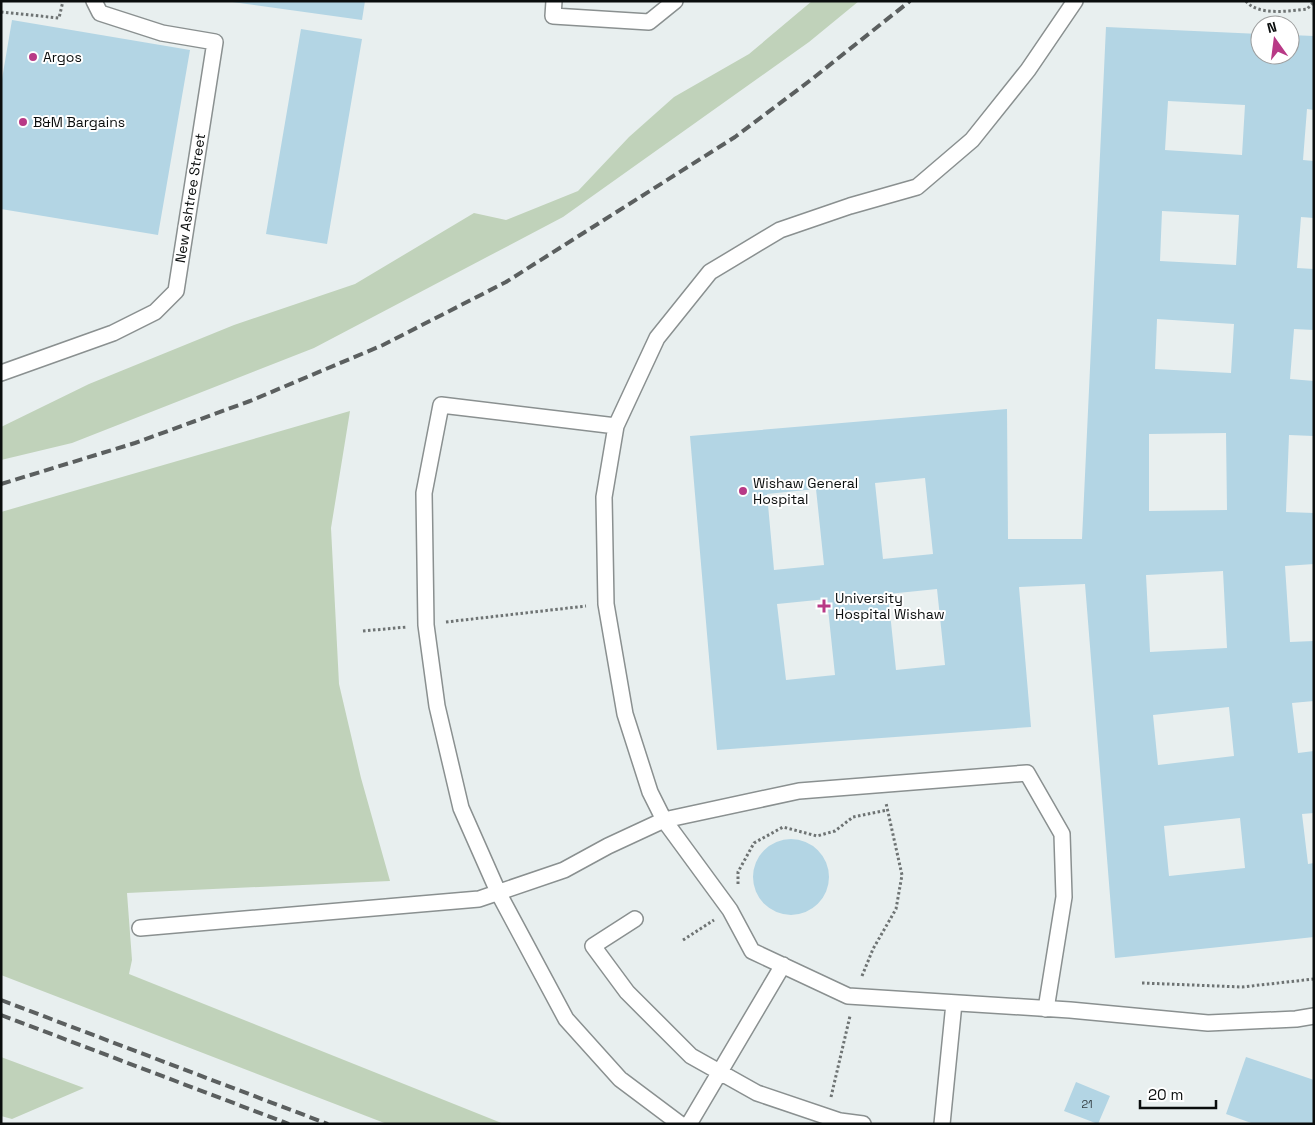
<svg xmlns="http://www.w3.org/2000/svg" width="1315" height="1125" viewBox="0 0 1315 1125" font-family="'Space Grotesk',sans-serif">
<style>
.green{fill:#c0d2ba}
.building{fill:#b3d5e4;fill-rule:evenodd}
.lines{fill:none;stroke-linecap:round;stroke-linejoin:round}
.service-casing{stroke:#8a9090;stroke-width:18}
.path{stroke:#6e7373;stroke-width:3;stroke-dasharray:2.5 2.5;stroke-linecap:butt}
.service{stroke:#fff;stroke-width:15}
.rail{stroke:#5b5f5f;stroke-width:4;stroke-dasharray:10 5;stroke-linecap:butt}
.poi-dot{fill:#b83986;stroke:#fff;stroke-width:2}
.labels{text-anchor:middle;dominant-baseline:central;stroke-width:4;stroke-linejoin:round;paint-order:stroke}
.number-label{font-size:11px;fill:#343f43}
.poi-label{font-size:14px;fill:#0a0d0d;stroke:#fff;text-anchor:start}
.street-label{font-size:14px;fill:#0a0d0d;stroke:#fff}
</style>
<rect width="100%" height="100%" fill="#e8efef"/>
<!-- green -->
<path class="green" d="M 812,1 L 859,1 L 809,42 L 563,217 L 314,348 L 72,443 L 1,460 L 1,427 L 89,384 L 234,325 L 355,284 L 474,213 L 506,220 L 578,191 L 629,137 L 674,97 L 749,54 Z
M 350,411 L 331,528 L 339,684 L 361,778 L 390,881 L 127,893 L 132,960 L 129,974 L 504,1124 L 387,1124 L 1,975 L 1,512 Z
M 1,1057 L 84,1088 L 12,1119 L 1,1116 Z"/>
<!-- building -->
<path class="building" d="M 225,1 L 365,1 L 362,20 Z
M 12,20 L 190,50 L 158,235 L 1,209 L 1,85 Z
M 1106,27 L 1260,34 L 1260,55 L 1290,55 L 1290,35 L 1314,36 L 1314,110 L 1307,109 L 1303,160 L 1314,161 L 1314,218 L 1301,217 L 1297,268 L 1314,269 L 1314,330 L 1294,329 L 1290,379 L 1314,381 L 1314,436 L 1289,435 L 1286,512 L 1314,513 L 1314,564 L 1285,566 L 1290,642 L 1314,641 L 1314,701 L 1292,703 L 1298,753 L 1314,751 L 1314,813 L 1302,814 L 1308,864 L 1314,863 L 1314,937 L 1115,958 L 1085,584 L 1019,587 L 1031,727 L 717,750 L 690,436 L 1007,409 L 1008,539 L 1082,539 ZM 1168,101 L 1245,105 L 1242,155 L 1165,150 ZM 1162,211 L 1239,215 L 1236,265 L 1160,261 ZM 1157,319 L 1234,324 L 1231,373 L 1155,369 ZM 1226,433 L 1227,510 L 1149,511 L 1149,434 ZM 925,478 L 933,554 L 883,559 L 875,483 ZM 816,489 L 824,565 L 774,570 L 767,494 ZM 1223,571 L 1227,648 L 1150,652 L 1146,575 ZM 937,589 L 945,665 L 896,670 L 888,594 ZM 827,599 L 835,675 L 786,680 L 777,604 ZM 1229,707 L 1234,756 L 1158,765 L 1153,715 ZM 1240,818 L 1245,868 L 1169,876 L 1164,826 Z
M 301,29 L 362,39 L 327,244 L 266,234 Z
M753 877a38 38 0 1 1 76 0a38 38 0 1 1-76 0Z
M 1246,1057 L 1314,1080 L 1314,1124 L 1254,1124 L 1226,1114 Z
M 1076,1082 L 1110,1096 L 1098,1124 L 1064,1111 Z"/>
<g class="lines">
<defs>
<path id="service" d="M 554,1 L 553,16 L 649,22 L 675,1
M 1075,1 L 1028,70 L 972,140 L 917,187 L 850,206 L 780,230 L 710,272 L 657,338 L 616,426 L 604,497 L 606,604 L 625,714 L 650,792 L 664,820 L 730,910 L 752,951 L 848,996 L 1070,1010 L 1208,1023 L 1296,1019 L 1314,1016
M 1,373 L 113,333 L 155,312 L 176,291 L 215,42 L 162,33 L 100,13 L 94,1
M 616,426 L 441,405 L 424,493 L 426,625 L 437,706 L 461,808 L 499,894 L 566,1019 L 620,1079 L 680,1124
M 635,919 L 593,946 L 627,992 L 691,1056 L 757,1093 L 840,1121 L 863,1124
M 140,928 L 479,899 L 564,870 L 608,846 L 664,820 L 799,791 L 1027,773 L 1062,834 L 1064,897 L 1046,1009
M 689,1124 L 783,965
M 942,1124 L 954,1003"/>
</defs>
<!-- service casing -->
<use href="#service" class="service-casing"/>
<!-- path -->
<path class="path" d="M 1246,1 C 1257,16 1290,11 1307,9 L 1314,2
M 1,12 L 59,18 L 63,1
M 446,622 L 586,606
M 363,631 L 407,627
M 738,884 L 738,872 L 754,843 L 783,827 L 817,836 L 835,831 L 853,817 L 887,810
M 683,940 L 714,920
M 862,976 L 873,949 L 896,909 L 902,875 L 886,803
M 1142,983 L 1242,987 L 1314,979
M 831,1097 L 850,1016"/>
<!-- service -->
<use href="#service" class="service"/>
<!-- rail -->
<path class="rail" d="M 1,484 L 135,443 L 250,401 L 383,345 L 506,282 L 735,137 L 812,79 L 910,1
M 1,1000 L 328,1124
M 1,1015 L 289,1124"/>
</g>
<!-- markers -->
<g class="poi-dot">
<circle cx="33" cy="57" r="5"/>
<circle cx="23" cy="122" r="5"/>
<circle cx="743" cy="491" r="5"/>
<path d="M821.5 598.5h5v5h5v5h-5v5h-5v-5h-5v-5h5z"/>
</g>
<g class="labels">
<!-- number labels -->
<g class="number-label">
<text x="1087" y="1104">21</text>
</g>
<!-- poi labels -->
<g class="poi-label">
<text x="43" y="57">Argos</text>
<text x="33" y="122">B&amp;M Bargains</text>
<text x="753" y="483">Wishaw General<tspan x="753" dy="16">Hospital</tspan></text>
<text x="835" y="598">University<tspan x="835" dy="16">Hospital Wishaw</tspan></text>
</g>
<!-- street labels -->
<g class="street-label">
<text transform="translate(190 198) rotate(-81)">New Ashtree Street</text>
</g>
</g>
<!-- border -->
<rect width="1315" height="1125" fill="none" stroke="#0a0d0d" stroke-width="5"/>
<!-- north arrow -->
<g transform="translate(1275 40) rotate(346)"><circle r="24" fill="#ffffff" stroke="#9d9e9e"/>
<path d="M0-4L9 19L0 12L-9 19Z" fill="#b83986"/>
<text y="-8" font-size="14" font-weight="bold" text-anchor="middle" fill="#0a0d0d">N</text>
</g>
<!-- scale -->
<path d="M1140 1100v8h76v-8" fill="none" stroke="#0a0d0d" stroke-width="2.5"/>
<text x="1148" y="1100" font-size="15" fill="#0a0d0d" stroke="#ffffff" stroke-width="4" paint-order="stroke">20 m</text>
</svg>
